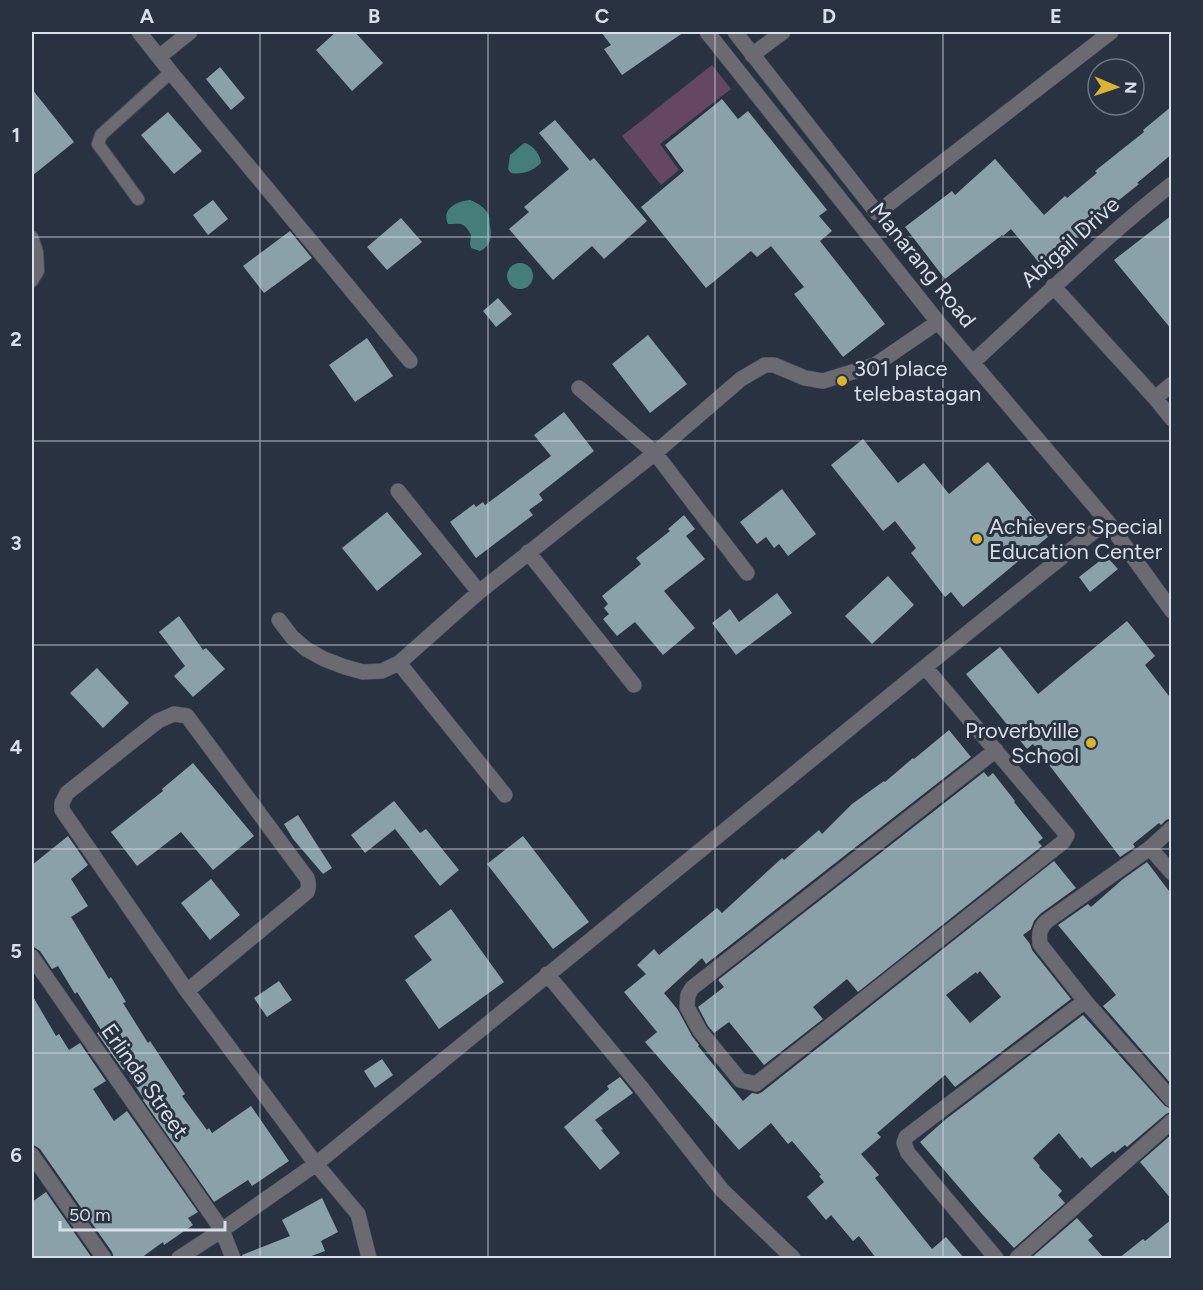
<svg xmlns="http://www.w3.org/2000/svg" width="1203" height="1290" viewBox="0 0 1203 1290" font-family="Figtree,sans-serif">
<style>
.green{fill:#634763}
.water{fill:#457d7a}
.building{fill:#8aa1aa;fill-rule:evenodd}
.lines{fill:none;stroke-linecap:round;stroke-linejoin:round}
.lane-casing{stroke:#454e5b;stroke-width:14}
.street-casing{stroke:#454e5b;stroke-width:16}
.lane{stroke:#6b6a72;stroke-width:12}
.street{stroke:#6b6a72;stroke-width:15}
.grid{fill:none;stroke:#d9dfe8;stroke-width:1.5;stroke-opacity:0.55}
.poi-dot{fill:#dcb233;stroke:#293240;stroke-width:2}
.labels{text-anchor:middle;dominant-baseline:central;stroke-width:6;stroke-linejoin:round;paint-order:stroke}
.street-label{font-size:22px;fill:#d9dfe8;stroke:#293240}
.poi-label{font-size:22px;fill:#d9dfe8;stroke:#293240;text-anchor:start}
.neatline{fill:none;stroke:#d9dfe8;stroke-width:2}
.grid-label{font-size:20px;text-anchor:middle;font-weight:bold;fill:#d9dfe8}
</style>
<rect width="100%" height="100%" fill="#293240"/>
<!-- green -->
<path class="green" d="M 712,65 L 731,89 L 660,144 L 679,170 L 661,185 L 622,136 Z"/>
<!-- water -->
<path class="water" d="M 524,143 C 532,144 541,155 541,163 C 533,171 522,175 511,173 L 508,169 L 510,155 Z
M 470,200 C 478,203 486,208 489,216 C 490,219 489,223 490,226 C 492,237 491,246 480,251 L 471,248 L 470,244 L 471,235 C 464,221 460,224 448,224 C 441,209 457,201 470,200 Z
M507 276a13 13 0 1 1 26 0a13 13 0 1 1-26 0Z"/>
<!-- building -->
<path class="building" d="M 336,32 L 355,32 L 383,63 L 352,91 L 316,50 Z
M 601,32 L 684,32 L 622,75 L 604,49 L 611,45 Z
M 220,67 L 245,98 L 231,110 L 206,79 Z
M 32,89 L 74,142 L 32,176 Z
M 722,99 L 738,119 L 748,111 L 827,210 L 819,216 L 832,231 L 820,241 L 885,324 L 843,357 L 794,294 L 804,287 L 771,246 L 757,257 L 751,251 L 706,288 L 641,207 L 684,171 L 665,145 Z
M 1172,106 L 1172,154 L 1137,183 L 1139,184 L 1114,204 L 1115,206 L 1041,265 L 1011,229 L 1003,236 L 1002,235 L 945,279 L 905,227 L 952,191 L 955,195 L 995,159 L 1044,215 L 1065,196 L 1067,198 L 1097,173 L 1095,171 L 1144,132 L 1143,130 Z
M 168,112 L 202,151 L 174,174 L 141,135 Z
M 555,120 L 590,161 L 594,158 L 647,221 L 604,259 L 592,246 L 553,280 L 509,229 L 529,212 L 524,207 L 569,169 L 539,133 Z
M 213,200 L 228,219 L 208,235 L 193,215 Z
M 1172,215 L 1172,330 L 1114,260 Z
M 401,218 L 422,242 L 387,270 L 367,247 Z
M 290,231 L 312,258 L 264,293 L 243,266 Z
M 498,298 L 512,314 L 496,327 L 483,311 Z
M 648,335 L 687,384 L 650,413 L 612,364 Z
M 367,338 L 393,376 L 355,402 L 329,365 Z
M 564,412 L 594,451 L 539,494 L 543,500 L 529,510 L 533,515 L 476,558 L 450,522 L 474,504 L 476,507 L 483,502 L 485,505 L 551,456 L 534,435 Z
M 863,439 L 898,483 L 924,463 L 949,494 L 988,462 L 1049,536 L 963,607 L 951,592 L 945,597 L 911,553 L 916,548 L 895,521 L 883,531 L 831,465 Z
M 782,489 L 816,534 L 788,556 L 779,544 L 774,548 L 766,537 L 757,544 L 740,522 Z
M 387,512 L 422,554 L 377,591 L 342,548 Z
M 684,515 L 695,529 L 686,536 L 705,559 L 664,591 L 695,628 L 663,655 L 635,622 L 617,636 L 603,619 L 609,614 L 604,608 L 608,604 L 602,596 L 641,564 L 636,558 L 670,531 L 668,529 Z
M 1106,556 L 1118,569 L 1090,592 L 1079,577 Z
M 888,576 L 914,605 L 872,644 L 845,616 Z
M 777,593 L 792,613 L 736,655 L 712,623 L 730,609 L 739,622 Z
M 179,616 L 203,650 L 206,648 L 225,669 L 193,697 L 174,676 L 185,666 L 159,632 Z
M 1127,621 L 1155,656 L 1145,665 L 1172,700 L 1172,818 L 1166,820 L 1161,825 L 1159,823 L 1133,844 L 1135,847 L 1120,857 L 1033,744 L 1027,749 L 966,674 L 1000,647 L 1038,694 Z
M 97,668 L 129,703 L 103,728 L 70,693 Z
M 949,730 L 971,757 L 706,964 L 702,958 L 664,993 L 678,1010 L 692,1036 L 699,1045 L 698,1046 L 743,1101 L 752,1093 L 758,1094 L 762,1092 L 1054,861 L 1076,888 L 1040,914 L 1034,921 L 1031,929 L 1023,935 L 1030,944 L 1032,950 L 1071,999 L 955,1087 L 945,1075 L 877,1133 L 881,1137 L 861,1154 L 879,1175 L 875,1178 L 932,1249 L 946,1237 L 964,1258 L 876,1258 L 859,1236 L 853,1241 L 831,1215 L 826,1220 L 807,1197 L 824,1182 L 819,1176 L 821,1175 L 792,1141 L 788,1144 L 771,1123 L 739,1150 L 645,1042 L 657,1032 L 624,992 L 646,974 L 637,965 L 654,949 L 659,955 L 717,908 L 722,913 L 782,858 L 784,860 L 819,830 L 822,834 L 852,804 L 884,781 L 885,782 L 913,758 L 914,759 ZM 980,971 L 1001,997 L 970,1023 L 946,995 L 976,972 L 977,974 Z
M 193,763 L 254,836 L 213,870 L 181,832 L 137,866 L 111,832 L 163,791 L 162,789 Z
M 984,772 L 988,777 L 993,773 L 1015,801 L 1014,802 L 1043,838 L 1038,842 L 1042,846 L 858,992 L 847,979 L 813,1007 L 823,1019 L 764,1065 L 729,1022 L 714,1033 L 708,1026 L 698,1007 L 724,987 L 718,980 Z
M 394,801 L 420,833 L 426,829 L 459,870 L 440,886 L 395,829 L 365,853 L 351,835 Z
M 298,815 L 332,868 L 323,874 L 293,839 L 284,824 Z
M 68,836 L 88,865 L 71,879 L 88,906 L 71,917 L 109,979 L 111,977 L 126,1002 L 123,1003 L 148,1043 L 150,1041 L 185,1094 L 182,1096 L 207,1130 L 209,1128 L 212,1133 L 251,1106 L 289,1161 L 252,1186 L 248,1180 L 214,1202 L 143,1100 L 144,1099 L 124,1069 L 123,1070 L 97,1033 L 101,1030 L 77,992 L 75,994 L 58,966 L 52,969 L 40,951 L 32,946 L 32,865 Z
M 523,836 L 589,922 L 553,949 L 487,864 Z
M 1147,862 L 1172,895 L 1172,1085 L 1103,1006 L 1116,995 L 1058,925 L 1088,904 L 1091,907 L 1123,879 Z
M 211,879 L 240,915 L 210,940 L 181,903 Z
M 451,909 L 504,982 L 439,1029 L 405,980 L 432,960 L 414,936 Z
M 279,981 L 292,1000 L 267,1017 L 254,998 Z
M 32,995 L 56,1036 L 59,1034 L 69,1050 L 80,1043 L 106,1081 L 93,1089 L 114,1121 L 127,1111 L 198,1212 L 188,1218 L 193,1225 L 164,1245 L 163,1242 L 141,1258 L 114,1258 L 112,1252 L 40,1149 L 32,1144 Z
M 1083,1015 L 1165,1106 L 1172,1109 L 1172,1111 L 1166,1114 L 1127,1147 L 1125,1145 L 1115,1153 L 1113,1151 L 1091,1168 L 1082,1157 L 1080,1159 L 1059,1133 L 1033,1158 L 1040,1166 L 1039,1167 L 1062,1191 L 1058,1195 L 1065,1203 L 1014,1248 L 982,1214 L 920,1142 L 946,1119 Z
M 382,1059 L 393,1075 L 375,1088 L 364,1071 Z
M 620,1077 L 633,1093 L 595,1120 L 603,1129 L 601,1130 L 620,1153 L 600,1170 L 564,1127 L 609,1089 L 607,1086 Z
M 1172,1134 L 1172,1200 L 1140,1162 Z
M 46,1192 L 92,1258 L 32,1258 L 32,1202 Z
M 322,1198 L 338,1232 L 321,1241 L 325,1251 L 306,1258 L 243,1258 L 242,1255 L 290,1236 L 282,1220 Z
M 1077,1218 L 1093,1236 L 1088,1240 L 1104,1258 L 1031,1258 Z
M 1172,1219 L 1172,1258 L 1119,1258 L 1143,1239 L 1145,1241 Z"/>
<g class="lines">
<defs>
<path id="lane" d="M 138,199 L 98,144 L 101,135 L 171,72
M 32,237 L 37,252 L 38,271 L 32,281"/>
<path id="street" d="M 139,32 L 173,75 L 410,361
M 707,32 L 938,322 L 1107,521 L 1172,611
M 735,32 L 877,213 L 1111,32
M 752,55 L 783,32
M 159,57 L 190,32
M 1053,286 L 1155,398 L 1172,419
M 973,362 C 1039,302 1102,239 1172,184
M 579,388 L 655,453 L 747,573
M 1155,398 L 1172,384
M 398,491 L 479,592
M 528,552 L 634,685
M 279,620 L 292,637 L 306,649 L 324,659 L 345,667 L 363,672 L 382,671 L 399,663 L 479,592 L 655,453 L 741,379 L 765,365 L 774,365 L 805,378 L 823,381 L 875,365 L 938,322
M 399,663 L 505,795
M 925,667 L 1067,835 L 1063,842 L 756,1084 L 740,1080 L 700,1031 L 687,1007 L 688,995 L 692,988 L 996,750
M 1172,828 L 1150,848 L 1047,921 C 1039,928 1039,935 1040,944 L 1085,1001 L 1172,1100
M 1150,848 L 1172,873
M 32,957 L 222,1230 L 233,1258
M 547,974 L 640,1086 L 722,1190 L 793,1258
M 187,991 L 307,892 C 309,887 309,883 307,878 L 187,716 L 174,714 L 158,721 L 67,793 L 62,803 L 62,810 L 187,991 L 316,1164 L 358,1214 L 369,1258
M 32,1155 L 104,1258
M 179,1258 L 222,1230 L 316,1164 L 925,667 L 1107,521
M 996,1258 L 908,1153 L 904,1143 L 906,1137 L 1085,1001
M 1017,1258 L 1172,1121"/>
</defs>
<!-- lane casing -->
<use href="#lane" class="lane-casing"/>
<!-- street casing -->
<use href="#street" class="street-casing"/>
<!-- lane -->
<use href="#lane" class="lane"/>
<!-- street -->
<use href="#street" class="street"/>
</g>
<!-- grid -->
<path class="grid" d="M 260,32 L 260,1258M 488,32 L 488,1258M 715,32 L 715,1258M 943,32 L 943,1258M 32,237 L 1172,237M 32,441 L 1172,441M 32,645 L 1172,645M 32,849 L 1172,849M 32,1053 L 1172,1053"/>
<!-- markers -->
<g class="poi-dot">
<circle cx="842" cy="381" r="6"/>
<circle cx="977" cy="539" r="6"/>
<circle cx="1091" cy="743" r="6"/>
</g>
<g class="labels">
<!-- street labels -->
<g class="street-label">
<text transform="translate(1070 242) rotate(-42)">Abigail Drive</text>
<text transform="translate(923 265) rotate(51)">Manarang Road</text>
<text transform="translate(145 1081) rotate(55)">Erlinda Street</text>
</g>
<!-- poi labels -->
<g class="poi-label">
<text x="854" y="368">301 place<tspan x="854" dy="25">telebastagan</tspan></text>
<text x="989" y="526">Achievers Special<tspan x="989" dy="25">Education Center</tspan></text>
<text x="1079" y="730" text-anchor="end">Proverbville<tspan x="1079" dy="25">School</tspan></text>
</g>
</g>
<!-- border -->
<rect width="1203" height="1290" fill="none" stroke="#293240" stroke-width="66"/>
<!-- north arrow -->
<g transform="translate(1116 87) rotate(92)"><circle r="28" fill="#293240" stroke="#6f7783" stroke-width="1.5"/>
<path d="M0-4.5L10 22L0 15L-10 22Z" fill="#dcb233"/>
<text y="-9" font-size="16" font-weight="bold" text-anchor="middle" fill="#d9dfe8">N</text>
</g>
<!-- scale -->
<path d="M60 1221v9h165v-9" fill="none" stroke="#d9dfe8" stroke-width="3"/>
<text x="69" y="1221" font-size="18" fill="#d9dfe8" stroke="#293240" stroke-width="4.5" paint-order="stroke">50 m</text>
<rect x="33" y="33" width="1137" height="1224" class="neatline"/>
<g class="grid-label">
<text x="147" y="23">A</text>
<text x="374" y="23">B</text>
<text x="602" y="23">C</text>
<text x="829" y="23">D</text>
<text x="1056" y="23">E</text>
<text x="16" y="142">1</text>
<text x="16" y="346">2</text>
<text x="16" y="550">3</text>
<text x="16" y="754">4</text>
<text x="16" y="958">5</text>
<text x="16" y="1162">6</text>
</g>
</svg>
